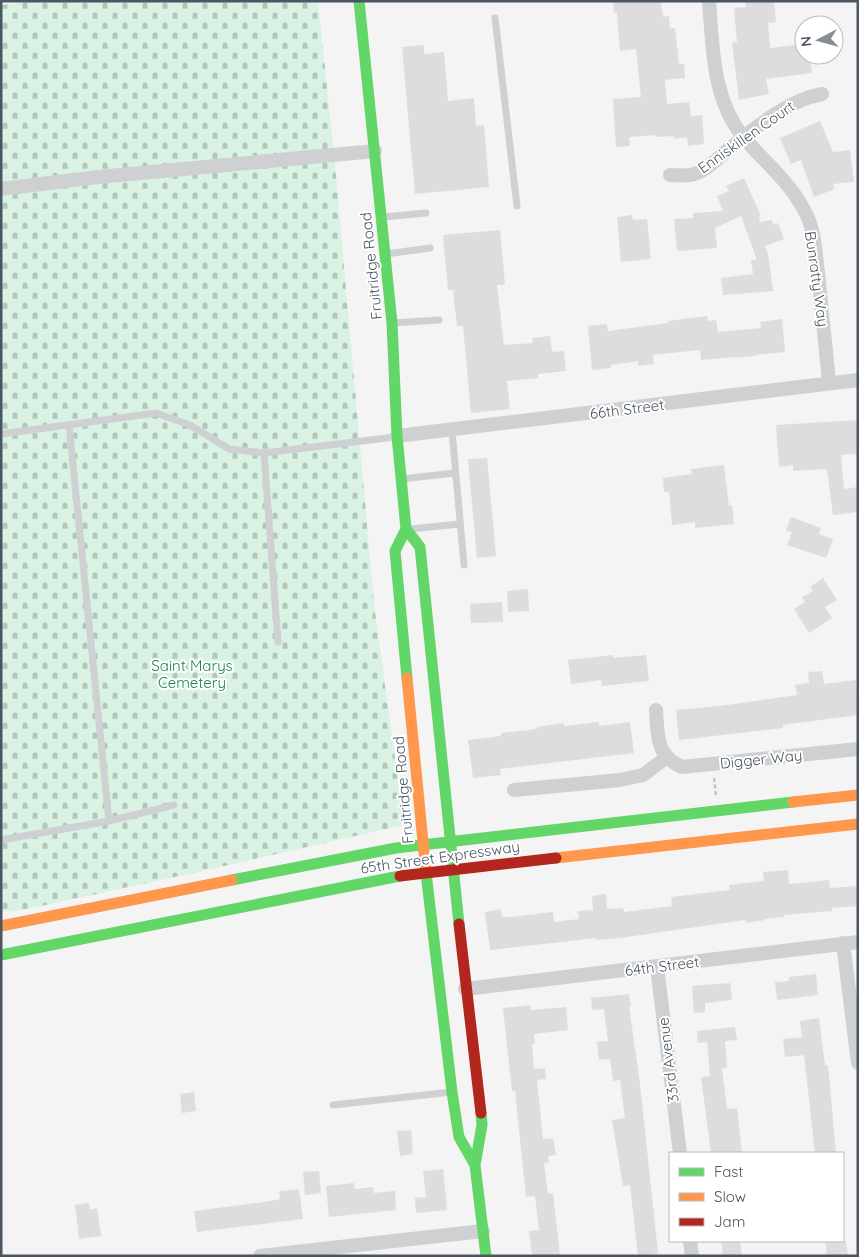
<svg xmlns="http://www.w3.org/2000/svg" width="859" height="1257" viewBox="0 0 859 1257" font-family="Quicksand,sans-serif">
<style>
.cemetery{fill:url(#cemetery-stones)}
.building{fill:#ddddde}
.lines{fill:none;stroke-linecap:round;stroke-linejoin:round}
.path{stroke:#bcc7c4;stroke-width:2.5;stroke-dasharray:4 2.5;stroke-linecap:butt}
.lane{stroke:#ced0d2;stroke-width:7}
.street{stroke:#ced0d2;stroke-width:14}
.fast{stroke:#63d668;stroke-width:11}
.slow{stroke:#ff974d;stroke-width:11}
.jam{stroke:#b3261e;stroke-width:11}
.labels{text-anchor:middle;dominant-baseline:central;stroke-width:4;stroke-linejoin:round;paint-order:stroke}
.street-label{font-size:15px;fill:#4a5661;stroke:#fff}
.park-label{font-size:15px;fill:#17864f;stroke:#fff}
</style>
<defs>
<pattern id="cemetery-stones" width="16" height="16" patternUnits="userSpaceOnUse" patternTransform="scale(1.25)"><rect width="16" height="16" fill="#d9f2e3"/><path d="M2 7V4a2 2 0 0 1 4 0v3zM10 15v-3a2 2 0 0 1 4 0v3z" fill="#b2c7bb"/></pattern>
</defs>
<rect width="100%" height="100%" fill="#f4f4f4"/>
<!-- cemetery -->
<path class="cemetery" d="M 35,1 L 318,1 L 335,165 L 374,604 L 404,825 L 193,873 L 18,911 L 1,912 L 1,5 Z"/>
<!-- building -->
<path class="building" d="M 613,1 L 661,1 L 663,17 L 669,16 L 670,29 L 675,28 L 679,64 L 684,64 L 685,78 L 665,80 L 667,104 L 689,102 L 691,116 L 702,115 L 704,144 L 688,146 L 687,137 L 674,139 L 674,136 L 656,137 L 656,135 L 629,137 L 630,146 L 616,147 L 613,99 L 641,97 L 636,49 L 620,51 L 617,13 L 614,13 Z
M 745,1 L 774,1 L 776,22 L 768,23 L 770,48 L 804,44 L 804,55 L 810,55 L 812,73 L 766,79 L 769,94 L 739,100 L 732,43 L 737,42 L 734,8 L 746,7 Z
M 424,45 L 424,54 L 444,52 L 448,101 L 474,98 L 476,126 L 484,125 L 489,187 L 415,194 L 402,47 Z
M 820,121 L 833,152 L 850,150 L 854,182 L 833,184 L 835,189 L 814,197 L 801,160 L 791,164 L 780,138 Z
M 744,178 L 761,216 L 759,217 L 760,222 L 772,220 L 773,225 L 778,223 L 784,239 L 765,246 L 768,253 L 773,291 L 723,295 L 721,278 L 753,274 L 751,260 L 757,260 L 741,216 L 715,228 L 717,248 L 677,251 L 674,219 L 693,218 L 693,213 L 723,211 L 717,196 L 729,191 L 726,186 Z
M 632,215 L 633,220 L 647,219 L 651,259 L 621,262 L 617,217 Z
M 500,230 L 505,285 L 497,285 L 504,345 L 533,343 L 532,338 L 550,336 L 552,352 L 564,351 L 566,371 L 538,374 L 538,378 L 507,381 L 510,409 L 471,413 L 463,326 L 457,326 L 453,290 L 448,290 L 443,235 Z
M 707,316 L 708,321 L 716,320 L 718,332 L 761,328 L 760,322 L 782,319 L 785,352 L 754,355 L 755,356 L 734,358 L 734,357 L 701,360 L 700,350 L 653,355 L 654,364 L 638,366 L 638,361 L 611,365 L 611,368 L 592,370 L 588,326 L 607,324 L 608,331 L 668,323 L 667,321 Z
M 858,420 L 858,454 L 841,455 L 844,489 L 858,487 L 858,512 L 833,515 L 827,469 L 793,471 L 793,465 L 779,467 L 776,425 Z
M 487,458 L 496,556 L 477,558 L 468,459 Z
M 724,465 L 729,506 L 732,505 L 734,524 L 695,528 L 695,522 L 672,525 L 669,492 L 664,492 L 663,478 L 692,474 L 691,469 Z
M 791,517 L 821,528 L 819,534 L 833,539 L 826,558 L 787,545 L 792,532 L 786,530 Z
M 823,578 L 837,600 L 825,607 L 832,618 L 809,633 L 794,609 L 805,602 L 802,597 L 813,591 L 810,587 Z
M 528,589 L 529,611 L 508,612 L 507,591 Z
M 502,602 L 503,622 L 471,623 L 470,604 Z
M 613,655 L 613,658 L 646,655 L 649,681 L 602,686 L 601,680 L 571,684 L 568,660 Z
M 822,671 L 824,684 L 856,680 L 858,715 L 782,725 L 783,728 L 679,740 L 676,710 L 720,706 L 797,695 L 795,685 L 809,683 L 808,672 Z
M 599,722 L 599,726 L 630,722 L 634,753 L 500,769 L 501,775 L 473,778 L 468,740 L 501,736 L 501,733 L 537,729 L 537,727 L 564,723 L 564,726 Z
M 788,870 L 789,884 L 829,880 L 830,888 L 858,886 L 858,906 L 832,908 L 832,911 L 784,915 L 784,917 L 765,919 L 765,920 L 746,923 L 745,920 L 620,938 L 596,940 L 596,938 L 490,950 L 485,912 L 501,909 L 502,917 L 510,917 L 553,912 L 554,922 L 579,919 L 578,911 L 593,910 L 592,896 L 606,894 L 607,909 L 623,908 L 624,912 L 672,906 L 671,897 L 730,890 L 729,885 L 764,881 L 763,872 Z
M 816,974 L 818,995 L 777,1000 L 775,982 L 789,981 L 789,977 Z
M 730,983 L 732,1000 L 705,1003 L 705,1012 L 694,1013 L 692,986 Z
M 629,994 L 631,1006 L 629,1006 L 640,1084 L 658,1253 L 638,1256 L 630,1185 L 623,1186 L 612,1120 L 625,1118 L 620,1080 L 613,1081 L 610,1059 L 599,1060 L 597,1042 L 608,1041 L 604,1009 L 592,1010 L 591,998 Z
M 530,1005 L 531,1010 L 566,1007 L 568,1030 L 534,1034 L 535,1044 L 532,1044 L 534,1069 L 545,1068 L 546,1079 L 537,1080 L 543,1139 L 553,1138 L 556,1155 L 548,1156 L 549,1162 L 544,1163 L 548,1194 L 553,1193 L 560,1256 L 532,1256 L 529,1231 L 539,1230 L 535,1196 L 526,1197 L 515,1091 L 512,1091 L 503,1008 Z
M 819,1018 L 825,1065 L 828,1065 L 836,1153 L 815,1153 L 804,1055 L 785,1057 L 783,1039 L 802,1037 L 800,1021 Z
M 735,1027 L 737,1040 L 725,1041 L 727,1068 L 722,1068 L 727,1109 L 737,1108 L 742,1153 L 711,1153 L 701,1077 L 710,1076 L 707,1042 L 698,1043 L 697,1031 Z
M 194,1092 L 196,1111 L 182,1113 L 180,1094 Z
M 411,1130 L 413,1154 L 400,1156 L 397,1131 Z
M 443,1169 L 447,1210 L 416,1213 L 415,1198 L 426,1197 L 423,1171 Z
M 319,1171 L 321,1193 L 305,1195 L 303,1172 Z
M 354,1183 L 355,1189 L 373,1187 L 374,1193 L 395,1191 L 396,1210 L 329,1217 L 326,1186 Z
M 299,1189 L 303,1219 L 197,1232 L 194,1211 L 271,1201 L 280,1199 L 279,1191 Z
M 89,1203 L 90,1210 L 97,1208 L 101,1236 L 79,1239 L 75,1205 Z
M 721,1241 L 740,1241 L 742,1256 L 723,1256 Z
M 825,1241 L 846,1241 L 848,1256 L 827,1256 Z"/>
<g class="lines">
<!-- path -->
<path class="path" d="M 714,778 L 716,795"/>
<!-- lane -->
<path class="lane" d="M 495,18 L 517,206
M 384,217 L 426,213
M 386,254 L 430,248
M 393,323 L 439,320
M 69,425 L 109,821
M 452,431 L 464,565
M 1,434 L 156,413 L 190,425 L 229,449 L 264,453 L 395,437
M 264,453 L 278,642
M 402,479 L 455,473
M 410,529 L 460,524
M 1,840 L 109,821 L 174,805
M 333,1105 L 452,1092"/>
<!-- street -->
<path class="street" d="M 709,1 C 713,49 712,99 744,138 C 767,165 793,184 808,218 C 816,237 816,261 819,281 C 822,315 826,349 829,383
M 670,175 C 677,175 684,176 690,175 C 704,173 718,158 729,149 C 755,128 788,100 822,94
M 1,189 L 98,177 L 375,151
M 397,436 L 858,380
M 656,710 C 658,735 655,755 682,767 L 858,749
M 514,790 L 620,780 L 643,775 L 667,757
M 843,943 L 858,1063
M 657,967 L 680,1153
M 465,989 L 858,942
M 690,1241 L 692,1256
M 260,1256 L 483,1231"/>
<!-- fast -->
<path class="fast" d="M 359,1 L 392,323 L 397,436 L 406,529 L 395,551 L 407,678
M 406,529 L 420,547 L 459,924
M 426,873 L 452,1092 L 459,1137 L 475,1165
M 232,880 L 396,848 L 793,802
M 1,955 L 400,876
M 481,1113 L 482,1125 L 475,1165 L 486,1256"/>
<!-- slow -->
<path class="slow" d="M 407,678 L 426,873
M 793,802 L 858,795
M 556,858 L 858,824
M 1,926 L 232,880"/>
<!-- jam -->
<path class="jam" d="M 400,876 L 556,858
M 459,924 L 481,1113"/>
</g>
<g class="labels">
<!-- street labels -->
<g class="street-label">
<text transform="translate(746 137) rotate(-35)">Enniskillen Court</text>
<text transform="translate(371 266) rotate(-96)">Fruitridge Road</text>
<text transform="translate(817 279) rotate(82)">Bunratty Way</text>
<text transform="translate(627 409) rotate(-7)">66th Street</text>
<text transform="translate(761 759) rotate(-6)">Digger Way</text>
<text transform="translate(403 790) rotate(-95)">Fruitridge Road</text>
<text transform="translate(440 857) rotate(-8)">65th Street Expressway</text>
<text transform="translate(662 966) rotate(-7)">64th Street</text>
<text transform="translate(668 1060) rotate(-97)">33rd Avenue</text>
</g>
<!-- park labels -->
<g class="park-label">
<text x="192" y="665">Saint Marys<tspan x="192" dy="17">Cemetery</tspan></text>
</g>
</g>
<!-- border -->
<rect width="859" height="1257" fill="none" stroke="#4a5661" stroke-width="5"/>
<!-- legend -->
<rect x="669" y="1152" width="175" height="90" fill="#ffffff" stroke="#b7bbc0"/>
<rect x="679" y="1168" width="25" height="8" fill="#63d668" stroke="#b7bbc0"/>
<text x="714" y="1177" font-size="15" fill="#4a5661">Fast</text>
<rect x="679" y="1193" width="25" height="8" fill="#ff974d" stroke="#b7bbc0"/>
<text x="714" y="1202" font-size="15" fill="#4a5661">Slow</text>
<rect x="679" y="1218" width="25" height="8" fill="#b3261e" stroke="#b7bbc0"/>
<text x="714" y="1227" font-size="15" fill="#4a5661">Jam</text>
<!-- north arrow -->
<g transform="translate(819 40) rotate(264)"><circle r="24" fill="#ffffff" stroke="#b7bbc0"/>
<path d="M0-4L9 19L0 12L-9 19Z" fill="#868d94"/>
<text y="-8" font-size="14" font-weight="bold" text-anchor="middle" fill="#4a5661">N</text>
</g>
</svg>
